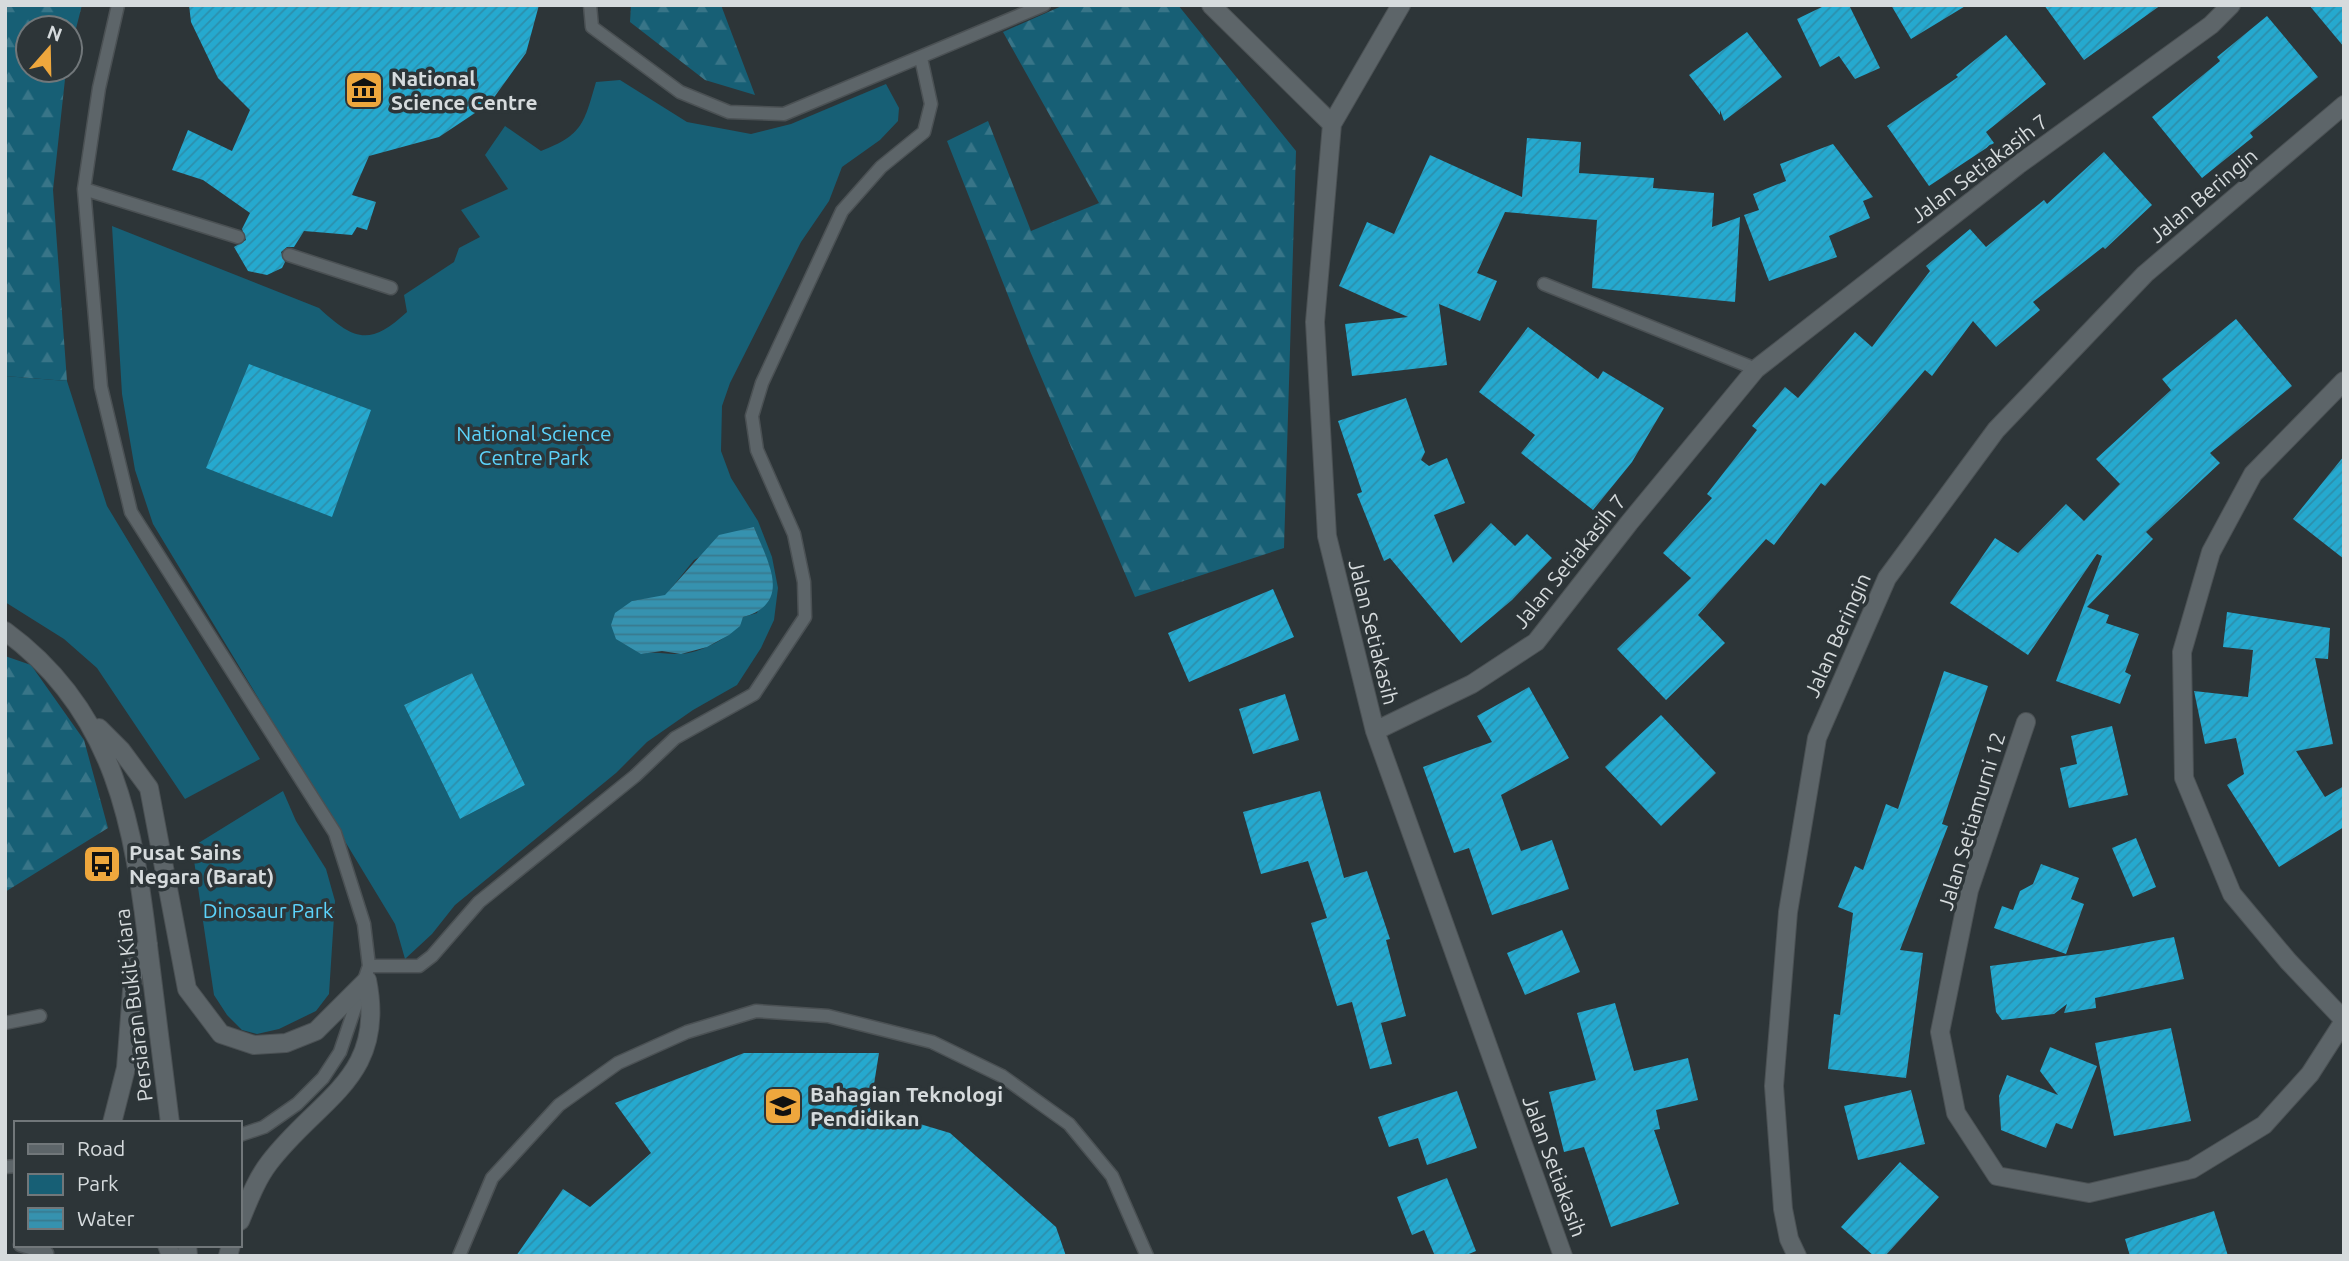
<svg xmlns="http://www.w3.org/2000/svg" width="2349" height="1261" viewBox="0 0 2349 1261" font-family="Ubuntu,sans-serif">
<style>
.green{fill:#175f75;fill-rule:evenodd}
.forest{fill:url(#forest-firs)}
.water{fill:url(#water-rules)}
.building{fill:url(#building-hatch)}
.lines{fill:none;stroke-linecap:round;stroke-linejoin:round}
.lane-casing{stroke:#4b5154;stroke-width:15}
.street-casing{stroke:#4b5154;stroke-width:20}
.secondary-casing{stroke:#4b5154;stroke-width:20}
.lane{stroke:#5d6569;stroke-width:12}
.street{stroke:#5d6569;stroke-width:18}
.secondary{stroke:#5d6569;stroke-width:18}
.labels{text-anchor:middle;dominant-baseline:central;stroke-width:7;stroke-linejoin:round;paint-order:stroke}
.poi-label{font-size:21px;font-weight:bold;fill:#d6dbdd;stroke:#2d3538;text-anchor:start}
.street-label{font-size:21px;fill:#d6dbdd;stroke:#2d3538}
.park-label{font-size:21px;fill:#5cd3fb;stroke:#2d3538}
</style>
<defs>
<pattern id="forest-firs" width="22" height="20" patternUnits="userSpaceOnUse" patternTransform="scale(1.75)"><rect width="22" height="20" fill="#175f75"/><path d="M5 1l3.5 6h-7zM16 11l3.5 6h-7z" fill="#387588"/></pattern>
<pattern id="water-rules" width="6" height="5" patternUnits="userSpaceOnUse" patternTransform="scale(1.75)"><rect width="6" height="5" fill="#3692af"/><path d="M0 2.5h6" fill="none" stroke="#397a8e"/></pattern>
<pattern id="building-hatch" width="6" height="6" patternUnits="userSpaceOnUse" patternTransform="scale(1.75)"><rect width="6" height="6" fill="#25a9cf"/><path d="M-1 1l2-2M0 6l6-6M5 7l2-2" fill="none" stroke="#2c8fac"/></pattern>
</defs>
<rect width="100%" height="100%" fill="#2d3538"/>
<!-- green -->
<path class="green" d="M 620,80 L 687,122 L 751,134 L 791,124 L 886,84 L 899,108 L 898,121 L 880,140 L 842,167 L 829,201 L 801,242 L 730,383 L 722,406 L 721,451 L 731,478 L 758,521 L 772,557 L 778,588 L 774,620 L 761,648 L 737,685 L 693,710 L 647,742 L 616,773 L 455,905 L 432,934 L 405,959 L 395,924 L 153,524 L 135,470 L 122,394 L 112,226 L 319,308 C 354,340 369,347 407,312 L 404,295 L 454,262 L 459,248 L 480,237 L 461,210 L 508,189 L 485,155 L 505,126 L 541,151 C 583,135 584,123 596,82 ZM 754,527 L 770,568 L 757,613 L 743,617 C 736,636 699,654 679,654 C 665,654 655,651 641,654 L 632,601 L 665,596 L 694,560 ZM 472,673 L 525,785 L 460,819 L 404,705 Z
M 5,376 L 67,381 L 107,506 L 260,759 L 185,799 L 97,668 L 64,639 L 5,602 Z
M 283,791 L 296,821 L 326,869 L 335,901 L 329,994 L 316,1011 L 279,1029 L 257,1034 L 242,1030 L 227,1015 L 214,995 L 192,847 Z"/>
<!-- forest -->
<path class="forest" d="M 5,5 L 82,5 L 70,52 L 70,28 L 28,28 L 28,70 L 66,70 L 53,190 L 67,381 L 5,376 Z
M 631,5 L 721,5 L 755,95 L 705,80 L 630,22 Z
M 1064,5 L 1178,5 L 1296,151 L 1284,548 L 1135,597 L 1030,351 L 947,141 L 988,121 L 1031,231 L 1099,203 L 1003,32 Z
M 5,656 L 31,665 L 84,740 L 108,828 L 5,892 Z"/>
<!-- water -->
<path class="water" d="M 754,527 C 767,561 794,603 743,617 L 740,626 L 729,635 L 707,647 L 681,654 L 662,651 L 641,654 L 616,639 L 611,625 L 615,613 L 632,601 L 665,595 L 719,535 Z"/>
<!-- building -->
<path class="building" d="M 189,5 L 539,5 L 526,53 L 490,103 L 439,137 L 369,156 L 352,195 L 376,202 L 367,230 L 357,227 L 352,235 L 304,231 L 294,247 L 287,247 L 281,252 L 285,262 L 282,268 L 267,275 L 248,271 L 234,247 L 246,240 L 242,229 L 250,213 L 203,180 L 172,170 L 188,130 L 232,151 L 250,110 L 218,78 L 191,22 Z
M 1826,5 L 1849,5 L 1880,68 L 1855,79 L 1839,56 L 1820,67 L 1797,19 Z
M 1891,5 L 1967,5 L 1911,39 Z
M 2044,5 L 2161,5 L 2084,60 Z
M 2309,5 L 2344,5 L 2344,47 Z
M 2267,16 L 2318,77 L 2250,133 L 2253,137 L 2202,178 L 2152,117 L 2220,61 L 2217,57 Z
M 1747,32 L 1782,77 L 1724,121 L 1720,110 L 1720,115 L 1689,75 Z
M 2006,35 L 2046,84 L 1986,132 L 1994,143 L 1929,186 L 1887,126 L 1958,77 L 1956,75 Z
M 1527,138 L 1581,142 L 1579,173 L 1654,178 L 1653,188 L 1714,193 L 1712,227 L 1740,217 L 1735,302 L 1592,288 L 1597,220 L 1505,212 L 1477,273 L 1497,281 L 1480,321 L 1439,304 L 1447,365 L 1352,376 L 1345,324 L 1408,317 L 1339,286 L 1367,222 L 1394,234 L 1430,155 L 1522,197 Z
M 1833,144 L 1873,197 L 1863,201 L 1870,218 L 1829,236 L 1837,257 L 1769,281 L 1744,215 L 1759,210 L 1753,194 L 1786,181 L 1780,164 Z
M 2104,152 L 2152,205 L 2105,249 L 2103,247 L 2033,302 L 2040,310 L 1996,347 L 1973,321 L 1932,376 L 1925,370 L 1825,486 L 1821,483 L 1774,545 L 1766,539 L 1698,615 L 1725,643 L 1666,700 L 1617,649 L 1691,578 L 1663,553 L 1712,498 L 1707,494 L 1757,430 L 1752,426 L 1785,387 L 1798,398 L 1855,332 L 1872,347 L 1930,271 L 1926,266 L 1970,229 L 1986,247 L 2044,200 L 2047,204 Z
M 2236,319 L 2292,386 L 2210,453 L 2220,463 L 2146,532 L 2153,539 L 2087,607 L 2109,615 L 2106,623 L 2139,634 L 2125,672 L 2131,675 L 2120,704 L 2056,681 L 2102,556 L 2097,554 L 2028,655 L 1950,603 L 1995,538 L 2018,553 L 2066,504 L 2084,521 L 2120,484 L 2096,459 L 2171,390 L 2162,379 Z
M 1528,327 L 1598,379 L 1603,371 L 1664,408 L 1632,462 L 1593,510 L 1521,453 L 1535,435 L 1479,392 Z
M 249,364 L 371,410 L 332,517 L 206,468 Z
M 1406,398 L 1425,452 L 1421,460 L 1429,466 L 1447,458 L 1465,503 L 1434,515 L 1453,563 L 1491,523 L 1515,546 L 1527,534 L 1552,558 L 1512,600 L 1461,643 L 1390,558 L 1384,561 L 1357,494 L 1362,492 L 1338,421 Z
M 2344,456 L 2344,559 L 2293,519 Z
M 1273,589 L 1294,637 L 1189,682 L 1168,633 Z
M 2227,612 L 2330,628 L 2328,659 L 2315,658 L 2333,744 L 2296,751 L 2325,797 L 2344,786 L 2344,827 L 2279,867 L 2227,785 L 2244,774 L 2236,738 L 2205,744 L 2194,691 L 2248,697 L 2253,650 L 2223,647 Z
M 1944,671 L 1988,686 L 1942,824 L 1948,826 L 1900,950 L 1923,953 L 1906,1078 L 1828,1069 L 1834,1014 L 1840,1015 L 1853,913 L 1838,907 L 1855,866 L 1863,870 L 1886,804 L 1898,809 Z
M 472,673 L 525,785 L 460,819 L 404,705 Z
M 1529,687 L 1569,758 L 1501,795 L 1521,851 L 1552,840 L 1569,889 L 1492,915 L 1469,848 L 1454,853 L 1423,767 L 1492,742 L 1477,716 Z
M 1285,694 L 1299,740 L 1253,754 L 1239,709 Z
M 1661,715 L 1716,773 L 1661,826 L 1605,767 Z
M 2112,726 L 2128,795 L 2069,808 L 2060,768 L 2077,764 L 2071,736 Z
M 1320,791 L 1344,878 L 1367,871 L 1390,939 L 1386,940 L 1406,1016 L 1381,1023 L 1392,1064 L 1370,1069 L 1352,1002 L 1337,1006 L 1311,923 L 1327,918 L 1308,861 L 1261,874 L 1243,812 Z
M 2136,838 L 2156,887 L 2133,897 L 2112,848 Z
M 2041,864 L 2079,878 L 2071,899 L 2084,904 L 2066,954 L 1994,928 L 2002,906 L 2013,910 L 2020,891 L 2033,884 Z
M 1562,930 L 1580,972 L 1525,995 L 1507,953 Z
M 2174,937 L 2184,979 L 2095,998 L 2096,1008 L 2064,1013 L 2067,1004 L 2054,1014 L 2002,1020 L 1996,1012 L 1990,966 L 2108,950 Z
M 1615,1003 L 1634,1071 L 1688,1058 L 1698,1100 L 1656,1110 L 1660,1129 L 1654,1130 L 1679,1204 L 1611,1227 L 1584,1147 L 1564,1152 L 1549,1092 L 1596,1080 L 1577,1013 Z
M 2171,1028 L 2191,1121 L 2114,1136 L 2095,1043 Z
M 2050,1047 L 2097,1066 L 2072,1129 L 2056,1123 L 2046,1148 L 2001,1130 L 1999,1096 L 2007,1075 L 2058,1095 L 2040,1071 Z
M 744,1053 L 879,1053 L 870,1109 L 950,1133 L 1056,1227 L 1066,1256 L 516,1256 L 563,1189 L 590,1207 L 651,1153 L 615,1103 Z
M 1911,1090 L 1925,1144 L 1858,1160 L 1844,1106 Z
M 1457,1091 L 1477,1148 L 1427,1165 L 1418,1138 L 1389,1147 L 1378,1117 Z
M 1900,1162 L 1939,1197 L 1885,1256 L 1874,1256 L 1841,1227 Z
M 1447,1178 L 1476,1251 L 1464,1256 L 1435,1256 L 1424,1230 L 1412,1235 L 1397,1197 Z
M 2214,1211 L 2228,1256 L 2130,1256 L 2125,1239 Z"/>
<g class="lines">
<defs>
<path id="lane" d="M 118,5 L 99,88 L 84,189 L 101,387 L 131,512 L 335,833 L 364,924 L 369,966 L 340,1052 L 323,1078 L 297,1104 L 264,1127 L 240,1135
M 590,5 L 592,27 L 680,92 L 729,112 L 784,114 L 1044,5
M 84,189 L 238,237
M 289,255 L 391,288
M 1544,284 L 1756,369
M 369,966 L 419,966 L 432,956 L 479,902 L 635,776 L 675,738 L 754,694 L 805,617 L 804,582 L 794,534 L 757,450 L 752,416 L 762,383 L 842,211 L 881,167 L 924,132 L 931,104 L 921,58
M 5,1023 L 40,1016
M 5,1167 L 16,1166
M 20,1245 L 47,1253
M 459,1256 L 492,1178 L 559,1105 L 618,1063 L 687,1032 L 756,1011 L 828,1016 L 932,1042 L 1002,1076 L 1069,1124 L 1112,1176 L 1147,1256"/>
<path id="street" d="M 1211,5 L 1332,124
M 1401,5 L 1332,124 L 1315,322 L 1327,536 L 1375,731 L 1563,1256
M 2344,381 L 2253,474 L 2211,552 L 2182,652 L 2184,778 L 2232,894 L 2288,961 L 2344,1020
M 2026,722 L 1969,890 L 1940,1032 L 1956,1113 L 1997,1176 L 2089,1193 L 2192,1169 L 2264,1125 L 2310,1074 L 2344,1021
M 1375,731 L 1472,684 L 1536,642 L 1629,523 L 1756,369 L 2018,165 L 2211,25 L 2231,5"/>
<path id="secondary" d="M 5,631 C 116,712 134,827 149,954 C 156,1010 163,1067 170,1123
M 99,728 L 121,750 L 149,788 L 187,989 L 221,1034 L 254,1045 L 286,1043 L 316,1031 L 367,980
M 112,1123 L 126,1068 L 134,965 L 148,944
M 240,1221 C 248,1202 256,1180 269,1163 C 318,1098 387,1078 367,980
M 167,1245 L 171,1256
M 187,1245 L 188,1256
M 228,1256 L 231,1245
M 1797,1256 L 1789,1239 L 1783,1209 L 1774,1086 L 1788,912 L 1817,738 L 1887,578 L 1996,430 L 2145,274 L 2344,105"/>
</defs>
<!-- lane casing -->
<use href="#lane" class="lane-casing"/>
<!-- street casing -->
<use href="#street" class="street-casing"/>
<!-- secondary casing -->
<use href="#secondary" class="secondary-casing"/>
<!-- lane -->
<use href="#lane" class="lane"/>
<!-- street -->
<use href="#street" class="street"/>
<!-- secondary -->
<use href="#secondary" class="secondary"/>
</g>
<!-- icons -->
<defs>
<symbol id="museum-square" viewBox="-11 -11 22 22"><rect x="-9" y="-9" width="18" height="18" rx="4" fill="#eea73d" stroke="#2d3538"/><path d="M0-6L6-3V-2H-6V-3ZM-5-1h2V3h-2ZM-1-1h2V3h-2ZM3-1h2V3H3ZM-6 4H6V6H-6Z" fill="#111"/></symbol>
<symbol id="bus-square" viewBox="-11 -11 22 22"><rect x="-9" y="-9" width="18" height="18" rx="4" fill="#eea73d" stroke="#2d3538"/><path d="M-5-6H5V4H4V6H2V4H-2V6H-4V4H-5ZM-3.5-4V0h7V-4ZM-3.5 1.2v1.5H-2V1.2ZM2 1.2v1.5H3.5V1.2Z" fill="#111"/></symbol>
<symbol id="school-square" viewBox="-11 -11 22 22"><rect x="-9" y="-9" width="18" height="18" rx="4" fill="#eea73d" stroke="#2d3538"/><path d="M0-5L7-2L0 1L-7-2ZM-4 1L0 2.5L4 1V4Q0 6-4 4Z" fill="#111"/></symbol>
</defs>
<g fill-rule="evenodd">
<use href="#museum-square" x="342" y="68" width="44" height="44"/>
<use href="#bus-square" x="80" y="842" width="44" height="44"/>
<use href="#school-square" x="761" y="1084" width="44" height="44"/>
</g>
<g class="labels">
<!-- poi labels -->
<g class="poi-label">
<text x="391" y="78">National<tspan x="391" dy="24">Science Centre</tspan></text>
<text x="129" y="852">Pusat Sains<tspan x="129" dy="24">Negara (Barat)</tspan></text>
<text x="810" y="1094">Bahagian Teknologi<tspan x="810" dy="24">Pendidikan</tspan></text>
</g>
<!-- street labels -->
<g class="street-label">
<text transform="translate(1979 168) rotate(-37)">Jalan Setiakasih 7</text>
<text transform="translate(2203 195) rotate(-40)">Jalan Beringin</text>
<text transform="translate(1569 561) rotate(-51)">Jalan Setiakasih 7</text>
<text transform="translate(1374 632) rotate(76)">Jalan Setiakasih</text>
<text transform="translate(1837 635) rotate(-66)">Jalan Beringin</text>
<text transform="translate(1971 821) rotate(-73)">Jalan Setiamurni 12</text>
<text transform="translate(133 1005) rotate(-97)">Persiaran Bukit Kiara</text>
<text transform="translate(1555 1166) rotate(70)">Jalan Setiakasih</text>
</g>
<!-- park labels -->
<g class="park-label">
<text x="534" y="433">National Science<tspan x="534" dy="24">Centre Park</tspan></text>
<text x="268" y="910">Dinosaur Park</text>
</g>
</g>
<!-- border -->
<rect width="2349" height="1261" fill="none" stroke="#d6dbdd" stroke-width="14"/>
<!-- legend -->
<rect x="14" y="1121" width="228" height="126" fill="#2d3538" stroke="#71777a" stroke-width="2"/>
<rect x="28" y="1144" width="35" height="10" fill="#5d6569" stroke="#71777a" stroke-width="2"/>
<text x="77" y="1156" font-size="21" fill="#d6dbdd">Road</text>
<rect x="28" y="1174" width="35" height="21" fill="#175f75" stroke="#71777a" stroke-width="2"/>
<text x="77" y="1191" font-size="21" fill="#d6dbdd">Park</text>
<rect x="28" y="1208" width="35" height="21" fill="url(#water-rules)" stroke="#71777a" stroke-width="2"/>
<text x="77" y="1226" font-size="21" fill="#d6dbdd">Water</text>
<!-- north arrow -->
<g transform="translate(49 49) rotate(20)"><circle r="33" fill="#2d3538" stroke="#71777a" stroke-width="2"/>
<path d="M0-5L12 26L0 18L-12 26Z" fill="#eea73d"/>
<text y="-10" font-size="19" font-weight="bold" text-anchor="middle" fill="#d6dbdd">N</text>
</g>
</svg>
